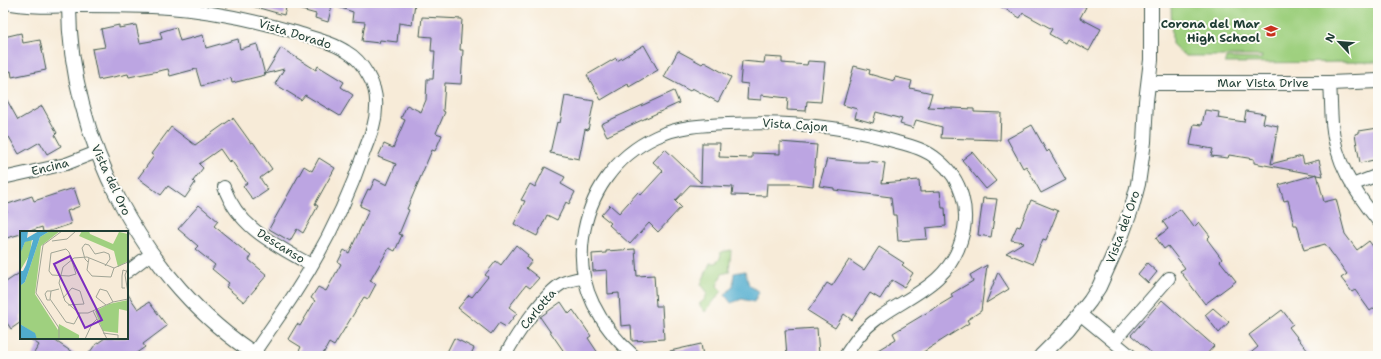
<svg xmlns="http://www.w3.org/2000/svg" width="1381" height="359" viewBox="0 0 1381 359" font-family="'Shantell Sans',sans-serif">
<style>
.green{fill:#9fd07f;stroke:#5f865a}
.water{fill:#50acce;stroke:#387481}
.building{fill:#bca5e2}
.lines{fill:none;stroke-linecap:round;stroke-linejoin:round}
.minor-casing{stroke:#3f574d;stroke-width:14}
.tertiary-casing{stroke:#3f574d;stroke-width:16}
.minor{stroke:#fff;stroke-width:12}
.tertiary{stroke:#fff;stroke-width:14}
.labels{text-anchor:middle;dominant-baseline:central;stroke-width:4;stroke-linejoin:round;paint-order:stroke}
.poi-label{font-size:12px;font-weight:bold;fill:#1f3d34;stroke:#fdfcf7;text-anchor:end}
.street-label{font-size:12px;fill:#1f3d34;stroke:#fdfcf7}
.inset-road{fill:none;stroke:#a1a596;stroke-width:1}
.view{fill:#7b2cbf;fill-opacity:0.15;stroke:#7b2cbf;stroke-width:2}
.inset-edge{fill:none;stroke:#1f3d34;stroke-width:2}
</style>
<rect width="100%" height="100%" fill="#fdfcf7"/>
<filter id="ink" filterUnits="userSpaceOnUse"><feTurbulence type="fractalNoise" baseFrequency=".025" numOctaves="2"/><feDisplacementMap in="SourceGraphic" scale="8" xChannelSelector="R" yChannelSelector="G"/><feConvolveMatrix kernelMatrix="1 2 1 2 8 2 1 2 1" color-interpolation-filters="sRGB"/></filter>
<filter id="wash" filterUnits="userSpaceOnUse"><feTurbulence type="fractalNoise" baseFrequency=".012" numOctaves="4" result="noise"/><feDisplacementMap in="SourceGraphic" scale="16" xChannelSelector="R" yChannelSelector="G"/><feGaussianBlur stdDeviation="0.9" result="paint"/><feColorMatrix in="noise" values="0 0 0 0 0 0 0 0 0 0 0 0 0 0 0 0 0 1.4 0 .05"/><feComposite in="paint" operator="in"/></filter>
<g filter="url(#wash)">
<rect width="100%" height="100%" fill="#f7ebd8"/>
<!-- green -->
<path class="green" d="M 1171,3 L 1378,3 L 1378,62 L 1225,63 L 1226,58 L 1261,59 L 1262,56 L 1185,56 L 1172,44 Z
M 731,250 L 729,272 L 722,274 L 717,286 L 722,291 L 705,312 L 699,304 C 704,301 706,298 707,292 L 701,284 L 710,263 C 718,264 721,259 721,252 Z"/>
<!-- water -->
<path class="water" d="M 745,271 L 749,285 L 759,292 L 754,302 L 742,299 L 731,303 L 725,295 L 733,286 L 734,273 Z"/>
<g id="blocks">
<!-- building -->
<path class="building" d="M 252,3 L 415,3 L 412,25 L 399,23 L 397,42 L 380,40 L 379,43 L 362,41 L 365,22 L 352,21 L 353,12 L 332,5 L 328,22 L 315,18 L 316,14 L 287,6 L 287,4 L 284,15 L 252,6 Z
M 995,3 L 1078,3 L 1086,7 L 1080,18 L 1101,29 L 1089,51 L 1067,39 L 1065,43 L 1049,34 L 1052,29 L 1023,13 L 1020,18 Z
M 422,17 L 462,19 L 460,50 L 463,50 L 461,84 L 445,83 L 443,111 L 445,112 L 436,133 L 442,135 L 435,151 L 432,150 L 407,209 L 409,210 L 399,234 L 402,235 L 395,251 L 389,248 L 370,281 L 376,284 L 368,299 L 364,297 L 334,346 L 329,343 L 322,356 L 307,356 L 299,351 L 301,347 L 288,339 L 297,324 L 300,326 L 315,301 L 311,298 L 318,287 L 326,291 L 341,264 L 338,262 L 344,250 L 349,253 L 369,210 L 360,206 L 368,189 L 370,190 L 375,179 L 387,185 L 396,164 L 378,157 L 384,144 L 393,148 L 405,120 L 401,118 L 407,105 L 421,112 L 426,100 L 427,79 L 433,79 L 435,51 L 431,51 L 432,37 L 420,36 Z
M 119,25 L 119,28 L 136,25 L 140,43 L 162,39 L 160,32 L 176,27 L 180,41 L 203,35 L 206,48 L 238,39 L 240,49 L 257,44 L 265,75 L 232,83 L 231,78 L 201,86 L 196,69 L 170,76 L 168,69 L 129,77 L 128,74 L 98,80 L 92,49 L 105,47 L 101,29 Z
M 21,33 L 23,43 L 40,40 L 46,70 L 12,77 L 11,71 L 3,73 L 3,44 L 6,44 L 4,37 Z
M 644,45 L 658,70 L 629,87 L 628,84 L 601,100 L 587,75 L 616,58 L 617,61 Z
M 281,48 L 316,70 L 318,66 L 344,82 L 341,87 L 353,95 L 340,116 L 305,95 L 301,100 L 275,84 L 284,69 L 265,74 Z
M 678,51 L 702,64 L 704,62 L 731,77 L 718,102 L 692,88 L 690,91 L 664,77 Z
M 765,57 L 782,58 L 782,63 L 807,65 L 808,61 L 825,62 L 821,102 L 807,101 L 806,111 L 787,110 L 788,98 L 761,95 L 761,100 L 747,99 L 748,84 L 740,83 L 742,61 L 764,63 Z
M 854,66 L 870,70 L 869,74 L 894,81 L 895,77 L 912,81 L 910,88 L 932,93 L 928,107 L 974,109 L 974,112 L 1001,113 L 1000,140 L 941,138 L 942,127 L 916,120 L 913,128 L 900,124 L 902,119 L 876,112 L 873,123 L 855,118 L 857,109 L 843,105 Z
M 674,91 L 679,103 L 607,136 L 601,124 Z
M 3,93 L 18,120 L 42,106 L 57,133 L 55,135 L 61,146 L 47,154 L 40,142 L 19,154 L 9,137 L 3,140 Z
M 565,96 L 594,101 L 588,130 L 585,129 L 579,159 L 550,153 L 557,122 L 560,123 Z
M 1205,110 L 1219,112 L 1218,118 L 1244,122 L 1246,111 L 1265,114 L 1263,123 L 1278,126 L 1271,164 L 1302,156 L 1304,164 L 1319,160 L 1323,176 L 1254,163 L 1254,159 L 1229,155 L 1228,158 L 1211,156 L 1213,149 L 1190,145 L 1194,124 L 1202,125 Z
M 233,118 L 251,143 L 253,142 L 272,169 L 260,178 L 268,190 L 253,200 L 243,186 L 247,183 L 231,160 L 229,162 L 220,149 L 199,164 L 203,168 L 193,181 L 195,183 L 185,198 L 168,186 L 161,195 L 138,178 L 154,156 L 151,154 L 171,127 L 195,145 Z
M 1032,125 L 1047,152 L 1049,150 L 1066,180 L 1041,193 L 1026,166 L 1023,168 L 1007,139 Z
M 1378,128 L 1378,159 L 1360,163 L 1355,134 L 1359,133 L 1359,131 Z
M 780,142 L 817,145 L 813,186 L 794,184 L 767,184 L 766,196 L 732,195 L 733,187 L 690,185 L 675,201 L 681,207 L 658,232 L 649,223 L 630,244 L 609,225 L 611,223 L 601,215 L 610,205 L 619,213 L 638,192 L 641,195 L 663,171 L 653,162 L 665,149 L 701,183 L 702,143 L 720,143 L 719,157 L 752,158 L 752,153 L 780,154 Z
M 972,152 L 996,181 L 986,189 L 962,160 Z
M 319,158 L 335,168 L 315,204 L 318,206 L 303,233 L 297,229 L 290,241 L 269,229 L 304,166 L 312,171 Z
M 827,159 L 858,162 L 868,162 L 868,161 L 885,163 L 882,183 L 919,180 L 920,192 L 940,191 L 942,208 L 945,208 L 946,226 L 926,228 L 927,239 L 898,241 L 896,215 L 893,215 L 891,197 L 834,190 L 834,188 L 819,186 Z
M 545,167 L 565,177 L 561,184 L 575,192 L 569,204 L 566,202 L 557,220 L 547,215 L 537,236 L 514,224 L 525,201 L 521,200 L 530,184 L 535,187 Z
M 1317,174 L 1324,202 L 1336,199 L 1345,234 L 1357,250 L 1369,241 L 1377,252 L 1374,254 L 1378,260 L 1378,305 L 1370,311 L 1355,290 L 1352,292 L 1341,278 L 1347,274 L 1325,244 L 1304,250 L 1297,225 L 1294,225 L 1288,200 L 1284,201 L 1279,185 Z
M 74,188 L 80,206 L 67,211 L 71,224 L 47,232 L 43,232 L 42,227 L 27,232 L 21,232 L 21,234 L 3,239 L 3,213 L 7,212 L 5,205 L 32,196 L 34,201 Z
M 983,198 L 997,199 L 991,237 L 978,235 Z
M 1031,200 L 1058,211 L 1046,240 L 1043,239 L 1033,264 L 1006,253 L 1024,242 L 1011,240 L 1017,226 L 1020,227 Z
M 199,205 L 218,221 L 214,226 L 251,256 L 249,260 L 267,275 L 244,302 L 226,287 L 229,283 L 212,269 L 215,265 L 195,249 L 198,246 L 178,229 Z
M 1180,209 L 1194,227 L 1199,222 L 1210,236 L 1207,239 L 1222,259 L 1220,261 L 1236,281 L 1205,304 L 1180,271 L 1185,268 L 1168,246 L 1164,249 L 1156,238 L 1168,229 L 1163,222 Z
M 516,245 L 528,255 L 527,257 L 532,261 L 526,268 L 539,278 L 530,288 L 526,285 L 509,307 L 517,313 L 506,327 L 499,323 L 491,334 L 458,308 L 469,295 L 472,297 L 488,277 L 485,275 L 496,261 L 501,265 Z
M 879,247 L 904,263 L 902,265 L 913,273 L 904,287 L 892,280 L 880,299 L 870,293 L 852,320 L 844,314 L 835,328 L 808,311 L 827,283 L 832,286 L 849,260 L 864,270 Z
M 635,249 L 637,276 L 654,275 L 656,306 L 662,306 L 664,339 L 632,341 L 631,325 L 621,326 L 619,293 L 608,294 L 607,270 L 593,271 L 592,254 L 606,253 L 606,251 Z
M 1147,263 L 1157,272 L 1148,283 L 1138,274 Z
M 987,265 L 981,311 L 967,320 L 969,323 L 917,356 L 868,356 L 896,339 L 893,333 L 953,297 L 951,294 L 973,281 L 970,275 Z
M 21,272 L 21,322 L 11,329 L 3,317 L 3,284 Z
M 998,272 L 1009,289 L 986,303 Z
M 127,293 L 138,309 L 149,302 L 167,326 L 143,344 L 145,347 L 132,356 L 87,356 L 95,345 L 105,338 L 127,338 Z
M 1162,300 L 1214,346 L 1205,356 L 1155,356 L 1131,335 Z
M 561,302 L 569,314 L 573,310 L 591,336 L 588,338 L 600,356 L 567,356 L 540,317 Z
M 1213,308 L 1229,322 L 1219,333 L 1205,315 Z
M 1282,310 L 1293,324 L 1289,327 L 1312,356 L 1247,356 L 1258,347 L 1249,335 Z
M 817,328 L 819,355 L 812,355 L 812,356 L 787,356 L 785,330 Z
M 29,338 L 51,338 L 78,356 L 32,356 L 39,345 Z
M 454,338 L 474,348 L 470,356 L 445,356 Z
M 701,344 L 703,356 L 670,356 L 670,351 Z"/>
</g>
</g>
<g filter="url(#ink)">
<use href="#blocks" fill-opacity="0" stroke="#3f574d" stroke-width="1"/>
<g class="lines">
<defs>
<path id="minor" d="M 5,3 C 29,8 53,7 78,6 C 108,6 138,6 169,8 C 211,11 254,20 295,32 C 313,38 332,42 347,52 C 356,57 363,66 368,75 C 374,85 377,97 376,108 C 376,124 369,138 364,152 C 347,202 322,252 293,296 C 280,316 265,336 252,356
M 1330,83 C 1331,96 1331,109 1332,123 C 1335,162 1354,191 1378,221
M 3,178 L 66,164 L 97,152
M 1352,185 L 1378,175
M 224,187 C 239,229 276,245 311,265
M 127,272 L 152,253
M 1080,314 L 1131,356
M 1114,341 L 1169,278
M 505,356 C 514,338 545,292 563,283 C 569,280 577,279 584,277
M 634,356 C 600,326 576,286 583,238 C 589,194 615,156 656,137 C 679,126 703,125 728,124 C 786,121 842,125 897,142 C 912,146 927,150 938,160 C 962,179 971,211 961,241 C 948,284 910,295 877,319 C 863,329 854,342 845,356"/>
<path id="tertiary" d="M 69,3 C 68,136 144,284 258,356
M 1149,83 L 1330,83 L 1378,81
M 1041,356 L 1068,329 L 1090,301 L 1099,287 L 1120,240 L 1132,207 L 1138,184 L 1144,142 L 1146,101 L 1151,60 L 1151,3"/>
</defs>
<!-- minor casing -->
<use href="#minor" class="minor-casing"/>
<!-- tertiary casing -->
<use href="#tertiary" class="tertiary-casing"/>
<!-- minor -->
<use href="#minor" class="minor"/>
<!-- tertiary -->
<use href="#tertiary" class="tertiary"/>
</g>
</g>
<!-- icons -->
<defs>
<symbol id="school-bare" viewBox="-9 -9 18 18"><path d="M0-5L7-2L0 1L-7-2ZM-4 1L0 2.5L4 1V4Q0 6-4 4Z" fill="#c8321e" stroke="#fdfcf7" stroke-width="2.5" paint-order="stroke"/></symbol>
</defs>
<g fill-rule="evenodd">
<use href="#school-bare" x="1261" y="21" width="20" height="20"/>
</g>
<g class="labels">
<!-- poi labels -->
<g class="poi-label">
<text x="1260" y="24">Corona del Mar<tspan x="1260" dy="14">High School</tspan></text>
</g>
<!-- street labels -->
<g class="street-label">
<text transform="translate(295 34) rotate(17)">Vista Dorado</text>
<text x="1263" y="83">Mar Vista Drive</text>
<text transform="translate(795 125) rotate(4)">Vista Cajon</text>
<text transform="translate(50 167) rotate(-14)">Encina</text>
<text transform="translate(111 180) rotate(65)">Vista del Oro</text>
<text transform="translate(1123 227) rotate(-70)">Vista del Oro</text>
<text transform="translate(281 246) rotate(32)">Descanso</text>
<text transform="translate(538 309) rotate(-50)">Carlotta</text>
</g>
</g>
<!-- overview -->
<g transform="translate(20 231)">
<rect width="108" height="108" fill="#f7ebd8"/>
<path d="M 30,0 L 40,0 L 21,15 L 15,63 L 38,99 L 39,93 L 59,104 L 59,108 L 17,108 L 14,102 L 0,93 L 0,55 L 5,51 L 20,6 ZM 62,0 L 69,0 L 70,3 L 93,13 L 99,1 L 108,3 L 108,30 L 98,36 L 94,20 L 59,5 ZM 12,7 L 10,23 L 0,40 L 0,22 L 5,11 ZM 108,69 L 108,80 L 99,78 L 98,102 L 83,100 L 75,80 L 89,73 Z" fill="#9fd07f"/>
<path d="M 0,0 L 8,0 L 7,7 L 19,0 L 30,0 L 20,6 L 5,51 L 0,55 L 0,40 L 3,40 L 6,34 L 13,9 L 5,11 L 0,23 ZM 0,93 L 15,102 L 17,108 L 0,108 Z" fill="#50acce"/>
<path class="inset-road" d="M 32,10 L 47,8 L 56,0M 46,18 L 49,21 L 56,43 L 49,45 L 32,44 L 29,40 L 31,22 ZM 69,27 L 67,39 L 72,45 L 91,46 L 94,37M 68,31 L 65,28 L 62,17 L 65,13 L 69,14 L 75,23 L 84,21 L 89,23 L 90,28 L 85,35M 108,31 L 94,37 L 67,26 L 54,27 L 43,36 L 39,52 L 45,70 L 59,82 L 68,82 L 93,71 L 108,68M 108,37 L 105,44 L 108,62M 105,57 L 102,57 L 102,45 L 103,39 L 106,40M 39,58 L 31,60 L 30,68 L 46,91 L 54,93 L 60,82M 43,67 L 52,57 L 60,60 L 64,73 L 48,74M 30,69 L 27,69 L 25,63 L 27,60 L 31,60M 86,74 L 76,66 L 80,58 L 87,60 L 93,71M 73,80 L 87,108M 83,102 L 98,104 L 98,108M 39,108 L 39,97 L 16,62 L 23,14 L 42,0M 65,108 L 72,93 L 77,88"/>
<path class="view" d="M 50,25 L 82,89 L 65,97 L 34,33 Z"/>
<rect width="108" height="108" class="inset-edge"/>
</g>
<!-- margin -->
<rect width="1381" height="359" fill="none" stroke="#fdfcf7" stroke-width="16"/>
<!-- north arrow -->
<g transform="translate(1339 42) rotate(296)" stroke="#fdfcf7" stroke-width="3" paint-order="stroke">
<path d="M0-3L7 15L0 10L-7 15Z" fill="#1f3d34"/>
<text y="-6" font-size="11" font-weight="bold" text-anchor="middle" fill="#1f3d34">N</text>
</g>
</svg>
